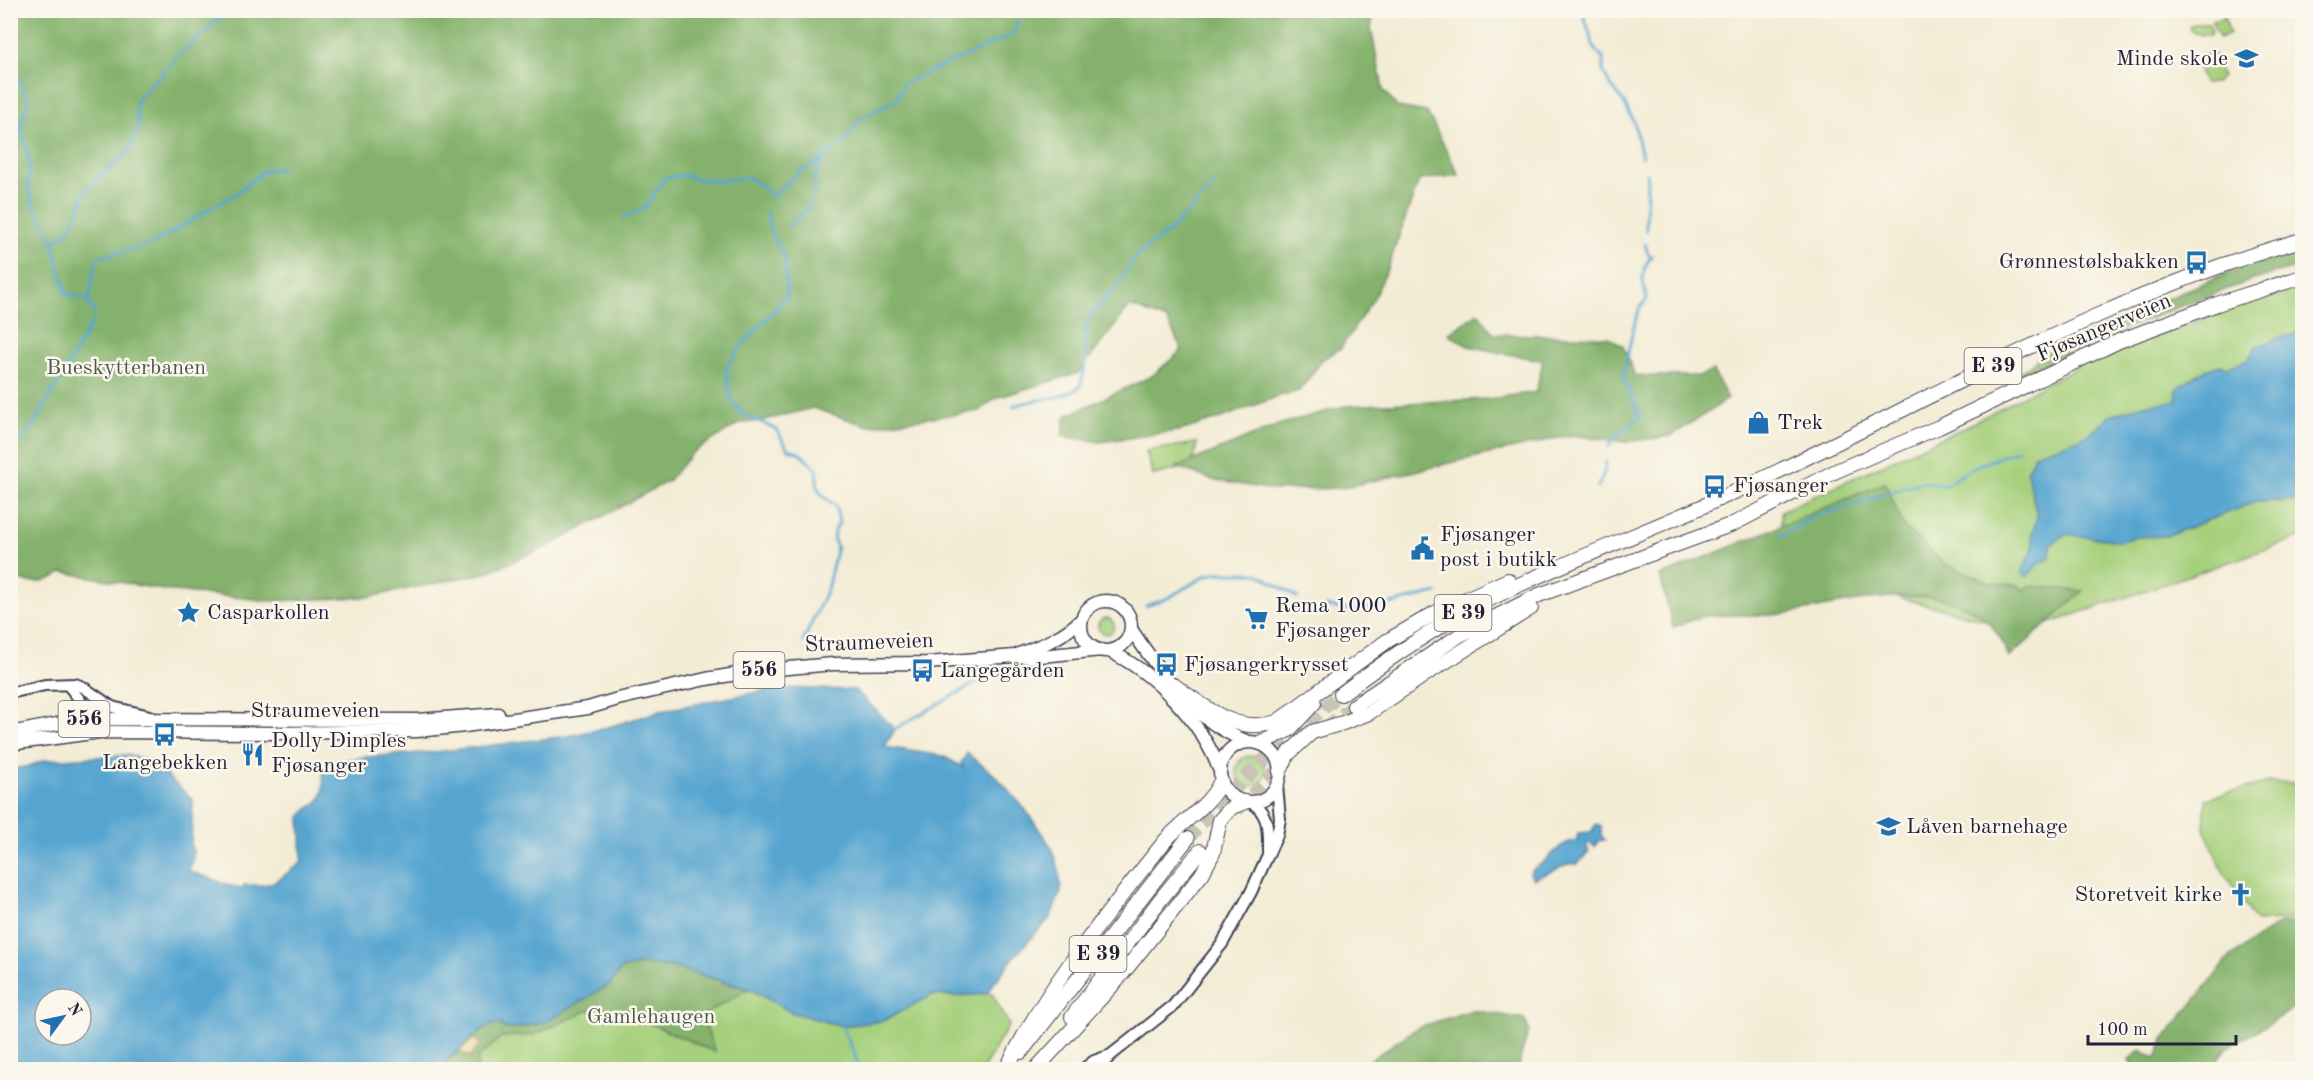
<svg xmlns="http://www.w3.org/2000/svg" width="2313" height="1080" viewBox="0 0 2313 1080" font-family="'Old Standard TT',serif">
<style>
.green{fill:#a6d07c;stroke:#64795c;stroke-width:1.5}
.forest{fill:#84b26c;stroke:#536a54;stroke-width:1.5}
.sand{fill:#eeda9e;stroke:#887e6c;stroke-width:1.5}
.water{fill:#57a5d0;stroke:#3c6486;stroke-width:1.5;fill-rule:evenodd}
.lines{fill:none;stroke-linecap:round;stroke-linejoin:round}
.stream{stroke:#57a5d0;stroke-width:3}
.highway-tunnel{stroke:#c9c4b6;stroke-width:14;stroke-dasharray:14 7;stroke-linecap:butt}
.secondary-casing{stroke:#414052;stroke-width:14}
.primary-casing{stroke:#414052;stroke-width:15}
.highway-casing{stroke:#414052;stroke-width:16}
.secondary{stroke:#fff;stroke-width:10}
.primary{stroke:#fff;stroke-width:12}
.highway{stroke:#fff;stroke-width:14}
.labels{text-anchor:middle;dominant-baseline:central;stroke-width:5;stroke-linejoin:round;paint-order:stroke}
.shield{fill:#fbf7ec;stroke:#636270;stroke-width:1.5}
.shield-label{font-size:21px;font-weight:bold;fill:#22223b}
.poi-label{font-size:22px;fill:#22223b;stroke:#fbf7ec;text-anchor:start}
.street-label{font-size:22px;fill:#22223b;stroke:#fbf7ec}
.park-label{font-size:22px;fill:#4a564e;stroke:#fbf7ec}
</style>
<rect width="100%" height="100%" fill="#fbf7ec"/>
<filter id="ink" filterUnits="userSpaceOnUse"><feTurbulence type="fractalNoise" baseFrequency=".0167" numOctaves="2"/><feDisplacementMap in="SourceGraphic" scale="12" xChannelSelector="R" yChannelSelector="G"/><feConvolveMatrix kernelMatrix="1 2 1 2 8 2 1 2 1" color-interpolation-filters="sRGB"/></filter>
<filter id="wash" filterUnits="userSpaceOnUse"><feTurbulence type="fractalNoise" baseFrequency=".008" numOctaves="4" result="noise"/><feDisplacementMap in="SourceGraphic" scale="24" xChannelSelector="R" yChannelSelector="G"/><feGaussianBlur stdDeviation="1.35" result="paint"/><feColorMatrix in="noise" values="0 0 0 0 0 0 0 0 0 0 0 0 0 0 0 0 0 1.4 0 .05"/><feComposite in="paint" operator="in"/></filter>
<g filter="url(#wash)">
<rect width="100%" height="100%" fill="#f3ecd5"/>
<!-- green -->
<path class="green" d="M 2224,17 L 2230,33 L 2219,38 L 2212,22 Z
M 2197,23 L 2208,23 L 2212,31 L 2210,35 L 2203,35 L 2192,32 L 2189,27 Z
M 2213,54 L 2222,76 L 2215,83 L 2205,84 L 2195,61 L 2203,55 Z
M 2302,282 L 2302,537 L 2027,631 L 1781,567 L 1781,511 L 1963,428 L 2084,363 Z
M 1197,443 L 1192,466 L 1153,475 L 1146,451 Z
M1098 626a8 8 0 1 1 16 0a8 8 0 1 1-16 0Z
M1236 771a15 15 0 1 1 30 0a15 15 0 1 1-30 0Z
M 2268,782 L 2302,783 L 2302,918 L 2256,922 L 2224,873 L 2204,829 L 2206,799 Z
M 673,967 L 750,989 L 793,1013 L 915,1002 L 932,995 L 958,996 L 988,992 L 993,995 L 1009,1025 L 983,1069 L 437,1070 L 501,1023 L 609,985 L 616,973 Z"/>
<!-- forest -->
<path class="forest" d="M 11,10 L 1378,11 L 1373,16 L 1371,28 L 1383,90 L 1397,107 L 1427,112 L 1459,175 L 1419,180 L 1388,267 L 1374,298 L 1341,348 L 1323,359 L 1299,391 L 1279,396 L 1224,417 L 1183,430 L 1100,442 L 1062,436 L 1066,416 L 1152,376 L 1182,350 L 1167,320 L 1130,306 L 1078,373 L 996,398 L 979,411 L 868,426 L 813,408 L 761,421 L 740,423 L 693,452 L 668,481 L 551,545 L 485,573 L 369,597 L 272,601 L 164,590 L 62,572 C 43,586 33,583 10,579 Z
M 2302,249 L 2302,266 C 2203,292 2109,336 2014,377 L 2047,352 L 2226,273 Z
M 1478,313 L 1494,334 L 1608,337 L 1623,346 L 1635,376 L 1698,376 L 1713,371 L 1728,399 L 1671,436 L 1626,442 L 1571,435 L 1342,488 L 1274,490 L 1213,480 L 1177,467 L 1281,424 L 1345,406 L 1488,399 L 1536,392 L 1543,361 L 1468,346 L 1448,334 Z
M 1885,483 L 1904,527 L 1944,564 L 1991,583 L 2018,585 L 2023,590 L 2030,586 L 2083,591 L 2009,658 C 1977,558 1846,608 1772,615 C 1750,616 1729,614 1707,616 C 1696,617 1684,624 1673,627 L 1660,576 Z
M 2302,922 L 2302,1003 L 2269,1024 L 2226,1048 L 2218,1059 L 2223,1069 L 2133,1069 L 2129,1060 L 2140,1050 L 2156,1059 L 2164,1039 L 2231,956 L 2280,923 Z
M 643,964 L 673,967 L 748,989 L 702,1016 L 715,1052 L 637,1018 L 589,1010 L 534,1035 L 501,1037 L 478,1058 L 477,1069 L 437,1070 L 487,1026 L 501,1023 L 609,985 L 621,969 Z
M 1472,1010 L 1524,1019 L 1529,1030 L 1521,1055 L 1519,1069 L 1357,1069 L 1417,1028 Z"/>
<!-- sand -->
<path class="sand" d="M 473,1039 L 481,1043 L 470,1057 L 459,1051 Z"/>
<!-- water -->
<path class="water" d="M 2302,330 L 2302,500 L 2256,502 L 2167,536 L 2136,537 L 2119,541 L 2065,534 L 2051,545 L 2050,559 L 2039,563 L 2027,577 L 2022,572 L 2033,549 L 2032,533 L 2037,516 L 2027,473 L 2034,454 C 2058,445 2093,440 2108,416 L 2144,405 L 2176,401 L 2177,389 L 2203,371 L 2220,365 L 2228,367 L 2248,360 L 2256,346 C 2264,345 2268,342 2275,339 C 2285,335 2293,338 2302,330 Z
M 778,688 L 855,690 L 891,725 L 894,732 L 884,747 L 943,756 L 964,768 L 961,763 L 967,753 L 997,777 L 1025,809 L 1052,848 L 1059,870 L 1061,891 L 1050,918 L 1014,957 L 986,994 L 958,996 L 932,995 L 883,1021 L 842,1026 L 793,1013 L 750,989 L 673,967 L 643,964 L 621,969 L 609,985 L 546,1022 L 511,1029 L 503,1028 L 501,1024 L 487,1026 L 437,1069 L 11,1069 L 11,769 L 26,767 L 46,760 L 129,755 L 152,762 L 193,800 L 191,846 L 194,854 L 189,871 L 240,889 L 245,885 C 277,887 278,881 302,861 L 300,817 C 306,808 316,806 321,797 C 327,785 320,774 325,763 L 366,757 L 435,752 L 568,736 L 605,728 L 660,711 ZM 45,999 L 81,999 L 81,1035 L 45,1035 Z
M 1596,824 L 1601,827 L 1601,835 L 1605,840 L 1598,841 L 1595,847 L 1589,843 L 1586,845 L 1589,851 L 1578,864 L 1569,864 L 1533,879 L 1530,873 C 1534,867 1537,867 1542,863 C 1553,855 1561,841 1576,841 L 1578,833 L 1591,832 Z"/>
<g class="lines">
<!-- stream -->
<path class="stream" d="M 1582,10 L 1595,50 L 1603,58 L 1603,71 L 1609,83 L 1623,101 L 1634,122 L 1642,157
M 10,40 L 15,31 L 16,13 L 20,10
M 10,58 L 29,103 L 25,110 L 21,127 L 30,162 L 28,186 L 32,201 L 53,242 L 66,293 L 88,301 L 95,314
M 767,212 L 770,230 L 785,260 L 787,296 L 741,346 L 726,368 L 731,400 L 742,414 L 776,429 L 788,449 L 798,452 L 817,469 C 816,492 817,493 836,506 L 839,523 C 833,532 831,537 837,547 L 827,589 L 803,642
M 624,218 L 646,207 L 664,178 L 685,175 L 697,179 L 719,181 L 747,177 L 764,187 L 772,197 L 799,172 L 812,166 L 844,142 L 859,120 L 897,99 L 903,84 L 1013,34 L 1022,10
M 789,227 L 809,206 L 816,191 L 814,180 L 824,157
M 1646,231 L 1647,173
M 53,242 L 67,232 L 79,212 L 85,189 L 129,152 L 138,127 L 136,101 L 179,55 L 228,10
M 88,301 L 96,260 L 100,257 L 152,244 L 238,192 L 265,170 L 282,169
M 1013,406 C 1036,398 1059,401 1080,387 L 1084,372 L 1087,321 L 1118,284 L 1137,254 L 1169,232 L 1214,185
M 1609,447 C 1618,427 1631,430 1640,416 C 1636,406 1624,384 1624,375 C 1625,365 1636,312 1641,306 C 1643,303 1646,302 1647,299 C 1642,282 1640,269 1652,256 L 1648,254 L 1645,244
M 10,452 L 31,429 L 93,321
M 1598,487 L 1604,473 L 1606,462
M 1780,537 L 1811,518 L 1922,482 L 1946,485 L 1974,467 L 2018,450
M 1146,606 L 1166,599 L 1207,575 L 1218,573 L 1255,573 L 1264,577 L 1298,598
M 1327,607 L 1359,611 L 1437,593
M 893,730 L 979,681
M 842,1026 L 861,1070"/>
</g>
</g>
<g filter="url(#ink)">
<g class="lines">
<!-- highway-tunnel -->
<path class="highway-tunnel" d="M 1326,728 L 1354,706
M 1237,810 L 1286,762
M 1187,839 C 1234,786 1285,738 1341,694"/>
<defs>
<path id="secondary" d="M 68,685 L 80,700 L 83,719 L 100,732
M 10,693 L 45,685 L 75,684 L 83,687 L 112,707 L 150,716
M 1251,802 C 1270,814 1268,831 1268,852
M 1082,1070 L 1094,1061 L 1111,1055
M 1097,1070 L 1111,1055 L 1173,1006 L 1222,944 L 1251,892 L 1277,835 L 1280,819 L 1277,785"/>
<path id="primary" d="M1081 626a25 25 0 1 1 50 0a25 25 0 1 1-50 0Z
M 1131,629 C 1161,674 1194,721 1246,741
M 1109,651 C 1155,673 1201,721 1219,769
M 1019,654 C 1043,645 1063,637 1082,619
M 10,733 L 83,719 L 417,720 L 498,714
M1220 772a30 30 0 1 1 60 0a30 30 0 1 1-60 0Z
M 10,744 L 100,732 L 276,733 L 417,731 L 465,726 L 588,708 L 618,699 L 706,679 L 755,671 L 833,664 L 927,663 L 1015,656 L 1031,657 L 1101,650"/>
<path id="highway" d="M 1175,686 C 1206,708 1237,735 1277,722 L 1387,641 L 1435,613 L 1508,580
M 1341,694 C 1385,661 1431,629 1480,604 C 1562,562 1648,532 1730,494 C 1920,407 2101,296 2302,240
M 1354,706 L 1460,635 L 1539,595 L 1733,524 L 1836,471 L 1939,427 L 2119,341 L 2217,304 L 2302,277
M 1261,743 L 1289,730 L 1314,703
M 1280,771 L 1288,754 L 1312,732 L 1343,723 L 1369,713 L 1426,674 L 1531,608
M 1072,1017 L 1160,900 L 1200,851
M 1021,1052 L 1187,839
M 1007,1068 C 1046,987 1109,911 1165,841 C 1183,820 1209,807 1221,781
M 1035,1070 L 1119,978 L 1202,874 L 1213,853 L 1220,820 L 1232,807 L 1245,802"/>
</defs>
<!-- secondary casing -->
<use href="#secondary" class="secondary-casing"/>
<!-- primary casing -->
<use href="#primary" class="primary-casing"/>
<!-- highway casing -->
<use href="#highway" class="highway-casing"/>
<!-- secondary -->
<use href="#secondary" class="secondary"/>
<!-- primary -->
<use href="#primary" class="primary"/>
<!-- highway -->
<use href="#highway" class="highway"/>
</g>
</g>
<!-- icons -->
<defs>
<symbol id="school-bare" viewBox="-9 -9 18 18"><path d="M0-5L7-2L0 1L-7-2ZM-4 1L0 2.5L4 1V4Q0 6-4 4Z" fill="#1f6fb2" stroke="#fbf7ec" stroke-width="2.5" paint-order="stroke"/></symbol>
<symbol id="bus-bare" viewBox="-9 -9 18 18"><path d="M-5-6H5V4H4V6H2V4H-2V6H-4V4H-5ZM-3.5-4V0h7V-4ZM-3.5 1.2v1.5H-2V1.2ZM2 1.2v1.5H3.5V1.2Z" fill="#1f6fb2" stroke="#fbf7ec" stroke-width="2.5" paint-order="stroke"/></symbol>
<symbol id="shop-bare" viewBox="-9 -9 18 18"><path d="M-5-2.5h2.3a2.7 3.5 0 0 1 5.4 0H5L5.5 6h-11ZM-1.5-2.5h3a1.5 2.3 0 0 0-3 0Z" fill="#1f6fb2" stroke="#fbf7ec" stroke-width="2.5" paint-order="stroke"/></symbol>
<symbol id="civic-bare" viewBox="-9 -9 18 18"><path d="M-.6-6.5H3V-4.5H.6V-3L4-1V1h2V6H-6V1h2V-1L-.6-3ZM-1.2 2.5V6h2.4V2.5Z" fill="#1f6fb2" stroke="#fbf7ec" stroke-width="2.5" paint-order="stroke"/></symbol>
<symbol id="sight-bare" viewBox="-9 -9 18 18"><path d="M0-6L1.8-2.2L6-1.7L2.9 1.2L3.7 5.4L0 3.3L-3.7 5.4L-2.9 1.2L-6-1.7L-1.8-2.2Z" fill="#1f6fb2" stroke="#fbf7ec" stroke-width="2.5" paint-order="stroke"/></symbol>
<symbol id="supermarket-bare" viewBox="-9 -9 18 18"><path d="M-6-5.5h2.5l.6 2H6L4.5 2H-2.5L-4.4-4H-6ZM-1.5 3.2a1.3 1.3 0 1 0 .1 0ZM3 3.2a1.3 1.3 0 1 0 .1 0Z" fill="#1f6fb2" stroke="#fbf7ec" stroke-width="2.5" paint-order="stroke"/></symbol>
<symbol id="restaurant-bare" viewBox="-9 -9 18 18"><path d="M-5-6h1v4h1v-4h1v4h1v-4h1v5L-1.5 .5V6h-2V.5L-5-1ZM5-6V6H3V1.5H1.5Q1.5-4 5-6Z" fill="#1f6fb2" stroke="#fbf7ec" stroke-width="2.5" paint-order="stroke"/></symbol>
<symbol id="church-bare" viewBox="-9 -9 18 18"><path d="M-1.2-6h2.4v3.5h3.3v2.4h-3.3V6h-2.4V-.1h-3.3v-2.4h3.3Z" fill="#1f6fb2" stroke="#fbf7ec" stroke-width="2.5" paint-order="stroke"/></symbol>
</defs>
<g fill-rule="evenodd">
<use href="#school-bare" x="2230" y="42" width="33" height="33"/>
<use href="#bus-bare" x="2180" y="246" width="33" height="33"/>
<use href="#shop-bare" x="1742" y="406" width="33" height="33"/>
<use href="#bus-bare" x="1698" y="470" width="33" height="33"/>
<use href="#civic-bare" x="1406" y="532" width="33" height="33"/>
<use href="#sight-bare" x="172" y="596" width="33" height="33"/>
<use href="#supermarket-bare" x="1240" y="602" width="33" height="33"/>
<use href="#bus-bare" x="1150" y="648" width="33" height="33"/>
<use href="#bus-bare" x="906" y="654" width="33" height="33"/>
<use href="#bus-bare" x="148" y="718" width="33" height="33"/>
<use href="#restaurant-bare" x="236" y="738" width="33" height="33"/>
<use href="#school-bare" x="1872" y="810" width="33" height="33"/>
<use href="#church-bare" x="2224" y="878" width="33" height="33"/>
</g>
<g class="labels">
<!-- shield labels -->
<g class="shield">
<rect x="1964.5" y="348" width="57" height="36" rx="4.5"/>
<rect x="1434.5" y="595" width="57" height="36" rx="4.5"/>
<rect x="733.5" y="652" width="51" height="36" rx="4.5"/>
<rect x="58.5" y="701" width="51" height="36" rx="4.5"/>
<rect x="1069.5" y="936" width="57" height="36" rx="4.5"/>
</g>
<g class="shield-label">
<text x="1993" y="366">E 39</text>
<text x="1463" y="613">E 39</text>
<text x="759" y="670">556</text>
<text x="84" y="719">556</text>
<text x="1098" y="954">E 39</text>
</g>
<!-- poi labels -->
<g class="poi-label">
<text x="2228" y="59" text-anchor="end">Minde skole</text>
<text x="2179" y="262" text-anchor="end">Grønnestølsbakken</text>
<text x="1777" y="423">Trek</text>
<text x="1733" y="486">Fjøsanger</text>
<text x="1440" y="535">Fjøsanger<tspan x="1440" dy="25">post i butikk</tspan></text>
<text x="1275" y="606">Rema 1000<tspan x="1275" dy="25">Fjøsanger</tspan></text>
<text x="207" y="613">Casparkollen</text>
<text x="1184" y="665">Fjøsangerkrysset</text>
<text x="940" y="671">Langegården</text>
<text x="271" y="741">Dolly Dimples<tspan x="271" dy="25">Fjøsanger</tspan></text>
<text x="165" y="763" text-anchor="middle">Langebekken</text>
<text x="1906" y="827">Låven barnehage</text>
<text x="2222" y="895" text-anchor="end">Storetveit kirke</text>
</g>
<!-- street labels -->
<g class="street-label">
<text transform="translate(2104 328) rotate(-23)">Fjøsangerveien</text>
<text transform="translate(869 643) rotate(-2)">Straumeveien</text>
<text x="315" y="711">Straumeveien</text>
</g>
<!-- park labels -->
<g class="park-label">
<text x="126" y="368">Bueskytterbanen</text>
<text x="651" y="1017">Gamlehaugen</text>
</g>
</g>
<!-- margin -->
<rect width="2313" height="1080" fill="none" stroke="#fbf7ec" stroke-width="36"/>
<!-- north arrow -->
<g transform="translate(63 1017) rotate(57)"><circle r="28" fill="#fbf7ec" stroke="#a4a2a5" stroke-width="1.5"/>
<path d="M0-4.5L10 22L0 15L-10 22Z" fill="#1f6fb2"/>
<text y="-9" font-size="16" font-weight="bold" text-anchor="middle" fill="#22223b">N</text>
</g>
<!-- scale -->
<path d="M2088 1035v9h148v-9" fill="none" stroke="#22223b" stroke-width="3"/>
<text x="2097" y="1035" font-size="18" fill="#22223b" stroke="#fbf7ec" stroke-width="4.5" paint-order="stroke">100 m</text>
</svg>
